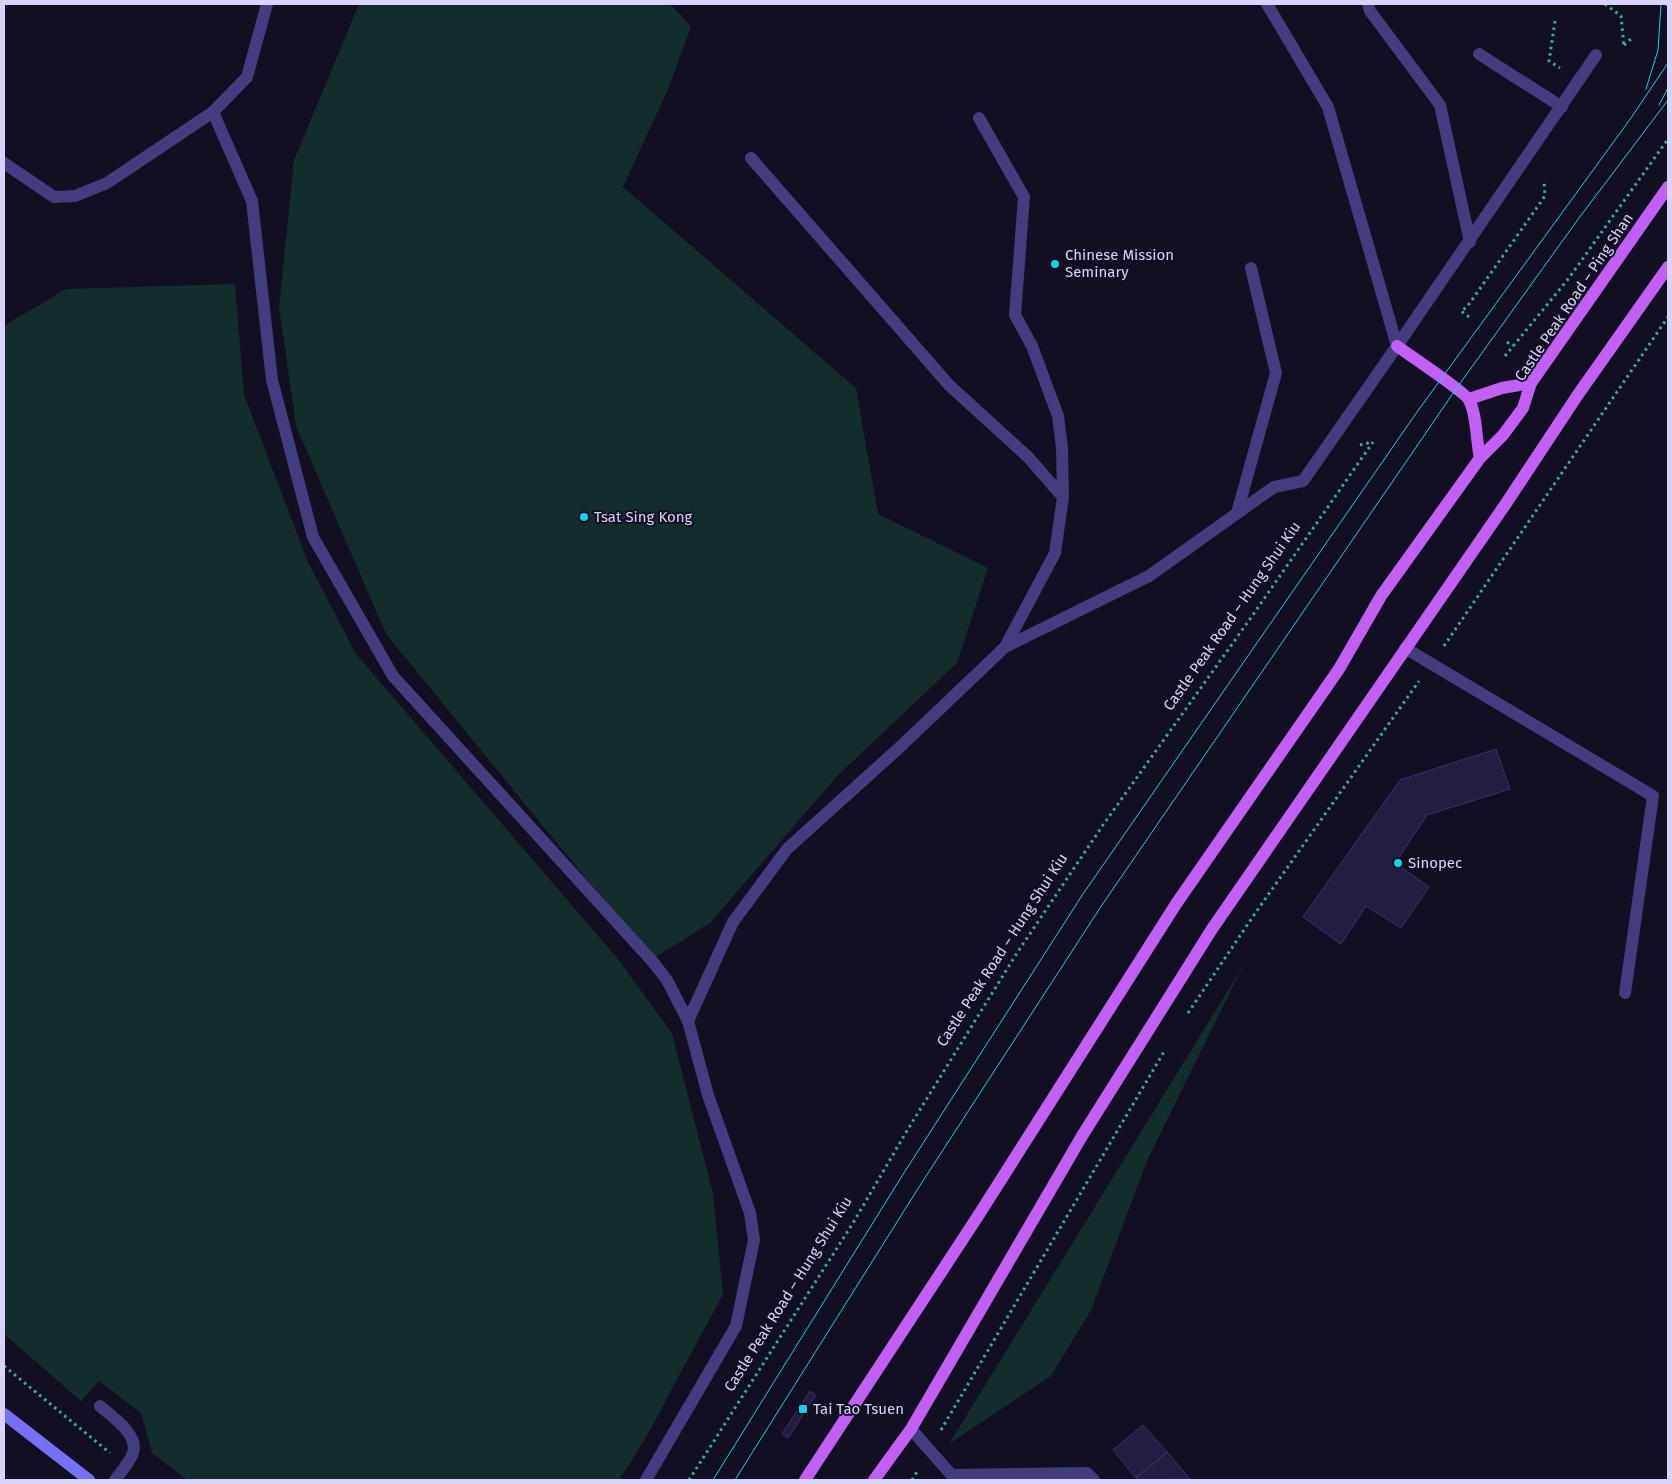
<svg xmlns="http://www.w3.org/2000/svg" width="1672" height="1484" viewBox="0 0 1672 1484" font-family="'Fira Sans',sans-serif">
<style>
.green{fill:#132c2c}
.building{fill:#251c42;stroke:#3d306d}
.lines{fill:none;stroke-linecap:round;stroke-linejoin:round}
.path{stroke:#36aeaa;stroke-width:3;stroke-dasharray:2.5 4;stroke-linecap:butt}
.lane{stroke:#413d7e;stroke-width:12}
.street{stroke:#413d7e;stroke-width:12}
.secondary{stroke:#7670f7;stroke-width:12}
.primary{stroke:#c260f6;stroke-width:12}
.tram{stroke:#0ed2ee;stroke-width:1}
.poi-dot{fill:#0ed2ee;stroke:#130f22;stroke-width:2}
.labels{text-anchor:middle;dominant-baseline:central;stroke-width:4;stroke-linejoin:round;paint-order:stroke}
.poi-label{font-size:15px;fill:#d9d3fc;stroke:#130f22;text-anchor:start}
.street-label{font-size:15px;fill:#d9d3fc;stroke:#130f22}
</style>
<rect width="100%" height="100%" fill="#130f22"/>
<!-- green -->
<path class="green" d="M 359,4 L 670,4 L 691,26 L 669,87 L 623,187 L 856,388 L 878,514 L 988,568 L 957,663 L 838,775 L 710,923 L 654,958 L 587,880 L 386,634 L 296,426 L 279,307 L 294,160 Z
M 235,284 L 244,395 L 308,562 L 356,654 L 617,958 L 672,1033 L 713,1194 L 723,1294 L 644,1441 L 619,1480 L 187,1480 L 152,1453 L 141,1413 L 99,1381 L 81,1401 L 4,1334 L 4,326 L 66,289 Z
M 1243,966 L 1147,1161 L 1091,1310 L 1051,1376 L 949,1444 Z"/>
<!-- building -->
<path class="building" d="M 1496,749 L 1510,789 L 1427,815 L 1395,863 L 1429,887 L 1401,928 L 1366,906 L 1341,944 L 1303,917 L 1400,780 Z
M 810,1391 L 816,1395 L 788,1438 L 782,1434 Z
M 1143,1425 L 1167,1452 L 1136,1478 L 1113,1450 Z
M 1167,1452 L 1190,1479 L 1139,1480 L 1136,1478 Z"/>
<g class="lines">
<!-- path -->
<path class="path" d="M 1605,4 L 1621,16 L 1624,46
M 1667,6 L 1668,4
M 1555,21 L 1549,61 L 1560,68
M 1624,45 L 1632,38
M 1469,317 L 1461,311 L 1467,307 L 1545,196 L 1544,181
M 1507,342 L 1513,346
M 1505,356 L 1569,278 L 1668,139
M 1360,445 L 1372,442
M 1444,646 L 1668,317
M 1188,1013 L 1256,912 L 1419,681
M 4,1366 L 110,1453
M 941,1430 L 1165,1050
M 689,1480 L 853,1223 L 908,1129 L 1017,953 L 1103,825 L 1250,619 L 1373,442
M 912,1480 L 918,1470"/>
<!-- lane -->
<path class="lane" d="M 1479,54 L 1562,107
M 751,158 L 949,385 L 1028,457 L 1063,497
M 1237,513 L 1276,373 L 1251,268
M 1005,647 L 1149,576 L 1274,487 L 1303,481 L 1397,346 L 1328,107 L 1267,4
M 1405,648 L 1653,796 L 1625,993
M 688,1021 L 733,922 L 787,849 L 900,747 L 1005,647 L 1055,553 L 1063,497 L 1062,448 L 1058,416 L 1032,346 L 1015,315 L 1024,197 L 979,118
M 100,1406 C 112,1417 139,1434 133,1453 C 130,1462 121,1472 115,1480
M 951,1475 L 1087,1473 L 1094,1480"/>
<!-- street -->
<path class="street" d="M 1368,4 L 1370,11 L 1440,105 L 1470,242
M 213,112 L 252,201 L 272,380 L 313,537 L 393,676 L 652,961 L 667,980 L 688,1021 L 708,1095 L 750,1213 L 754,1240 L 736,1326 L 646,1480
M 4,163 L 54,197 L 75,196 L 107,183 L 213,112 L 247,77 L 267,4
M 1397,346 L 1596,55
M 911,1429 L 956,1480"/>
<!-- secondary -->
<path class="secondary" d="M 4,1414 L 89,1480"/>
<!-- primary -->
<path class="primary" d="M 1397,346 C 1409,355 1465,392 1469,400 C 1477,414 1476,441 1480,458
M 1469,399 L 1502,388 L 1531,383
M 805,1480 L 978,1216 L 1176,904 L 1339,669 L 1381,596 L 1480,458 L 1503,435 L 1523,408 L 1531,383 L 1668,187
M 874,1480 L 911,1429 L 1082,1136 L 1212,929 L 1507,502 L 1577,396 L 1668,267"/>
<!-- tram -->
<path class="tram" d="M 1646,89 L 1658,50 L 1661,4
M 1659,105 L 1668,88
M 713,1480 L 902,1176 L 1083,894 L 1417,412 L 1631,118 L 1668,63
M 735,1480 L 919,1187 L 1102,905 L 1456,389 L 1579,218 L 1668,100"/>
</g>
<!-- markers -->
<g class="poi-dot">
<circle cx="1055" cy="264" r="5"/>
<circle cx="584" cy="517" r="5"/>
<circle cx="1398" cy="863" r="5"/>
<rect x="798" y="1404" width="10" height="10" rx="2.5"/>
</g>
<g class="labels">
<!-- poi labels -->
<g class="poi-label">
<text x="1065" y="255">Chinese Mission<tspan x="1065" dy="17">Seminary</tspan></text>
<text x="594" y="517">Tsat Sing Kong</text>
<text x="1408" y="863">Sinopec</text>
<text x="813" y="1409">Tai Tao Tsuen</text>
</g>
<!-- street labels -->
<g class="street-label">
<text transform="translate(1574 297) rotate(-56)">Castle Peak Road – Ping Shan</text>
<text transform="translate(1232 616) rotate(-55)">Castle Peak Road – Hung Shui Kiu</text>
<text transform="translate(1002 950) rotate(-57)">Castle Peak Road – Hung Shui Kiu</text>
<text transform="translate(788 1294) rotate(-58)">Castle Peak Road – Hung Shui Kiu</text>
</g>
</g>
<!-- border -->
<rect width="1672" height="1484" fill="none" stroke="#d9d3fc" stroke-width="10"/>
</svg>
